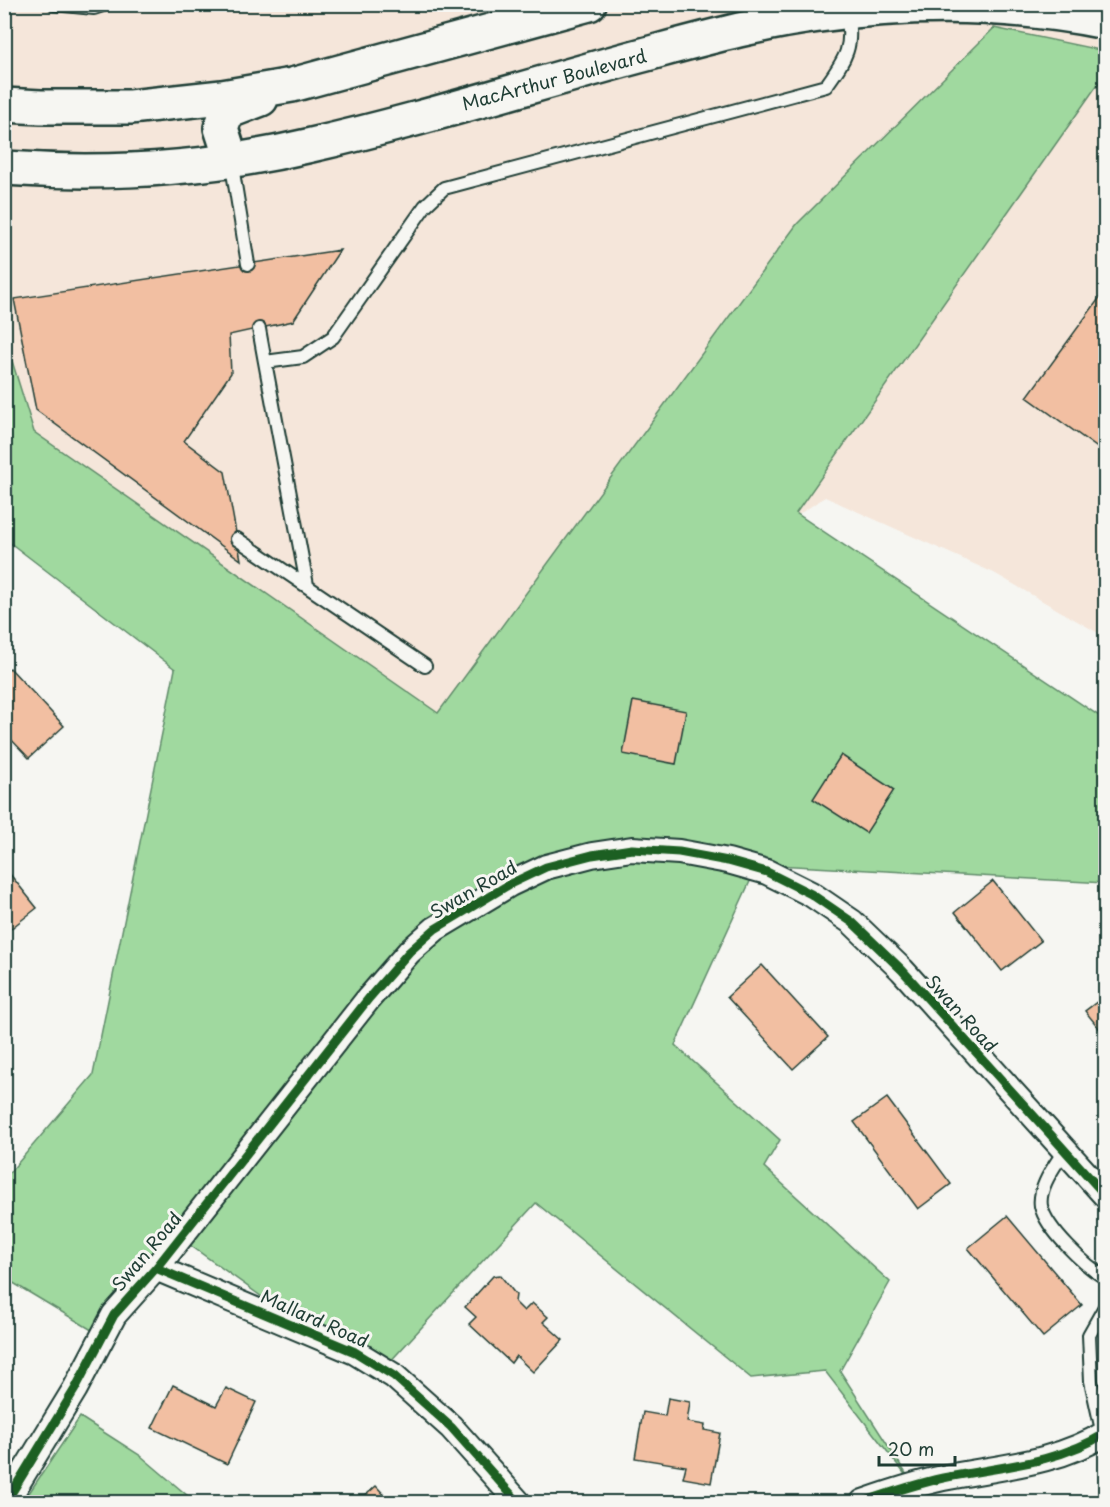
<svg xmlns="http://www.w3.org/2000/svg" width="1110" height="1507" viewBox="0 0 1110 1507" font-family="'Playpen Sans',sans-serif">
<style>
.built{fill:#f5e6da}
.green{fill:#a0d99f;stroke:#608b6a;stroke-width:1.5}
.building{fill:#f2bfa2;stroke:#1f3d34;stroke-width:1.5}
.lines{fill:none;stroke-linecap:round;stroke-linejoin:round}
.service-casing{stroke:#1f3d34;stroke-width:16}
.minor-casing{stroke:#1f3d34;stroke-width:28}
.secondary-casing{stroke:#1f3d34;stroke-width:38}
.service{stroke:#f6f6f2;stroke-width:12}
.minor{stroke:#f6f6f2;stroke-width:24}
.secondary{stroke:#f6f6f2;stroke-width:33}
.cycleway-casing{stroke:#f6f6f2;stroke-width:13}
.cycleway{stroke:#1b5e20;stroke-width:9}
.labels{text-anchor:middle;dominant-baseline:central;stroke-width:6;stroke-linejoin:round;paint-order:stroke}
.street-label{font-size:18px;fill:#1f3d34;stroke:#f6f6f2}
</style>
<rect width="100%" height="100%" fill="#f6f6f2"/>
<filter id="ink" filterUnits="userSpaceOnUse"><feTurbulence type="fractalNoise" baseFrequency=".0167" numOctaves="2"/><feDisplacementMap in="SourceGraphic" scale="12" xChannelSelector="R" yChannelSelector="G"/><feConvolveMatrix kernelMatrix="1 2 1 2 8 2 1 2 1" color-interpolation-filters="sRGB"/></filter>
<g filter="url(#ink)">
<!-- built -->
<path class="built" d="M 5,5 L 1105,5 L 1105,637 L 994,573 L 825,497 L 461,739 L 5,471 Z"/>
<!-- green -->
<path class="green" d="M 994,28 L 1105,51 L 1105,74 L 796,513 L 1105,720 L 1105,883 L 758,864 L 675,1045 L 780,1140 L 764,1167 L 890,1282 L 840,1371 L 914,1486 L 825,1371 L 751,1378 L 536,1203 L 375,1378 L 173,1233 L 95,1332 L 5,1278 L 5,1178 L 93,1075 L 175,669 L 5,539 L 4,335 L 34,432 L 438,713 L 797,224 Z
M 80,1417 L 141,1456 L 195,1502 L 23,1502 Z"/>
<!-- building -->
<path class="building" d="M 340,250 L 293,321 L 229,335 L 231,373 L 184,441 L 225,472 L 241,560 L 36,410 L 14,299 Z
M 1106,289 L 1106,454 L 1027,397 Z
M 10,668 L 64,726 L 29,758 L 4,732 L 4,673 Z
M 633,701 L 686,711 L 676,764 L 623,754 Z
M 841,755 L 894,790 L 866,833 L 813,799 Z
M 9,873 L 37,908 L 4,934 L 4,876 Z
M 993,881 L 1041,941 L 1002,971 L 955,912 Z
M 762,965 L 828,1037 L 793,1069 L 727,997 Z
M 1106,995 L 1106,1037 L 1085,1011 Z
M 887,1098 L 951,1184 L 918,1209 L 854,1122 Z
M 1007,1216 L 1082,1305 L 1043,1337 L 968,1248 Z
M 500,1275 L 516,1295 L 515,1302 L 524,1311 L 532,1303 L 548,1317 L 543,1322 L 563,1340 L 533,1372 L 516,1356 L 511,1363 L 469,1324 L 476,1317 L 465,1307 L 493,1276 Z
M 173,1385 L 216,1406 L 226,1388 L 256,1402 L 227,1464 L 152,1428 Z
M 668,1398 L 690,1402 L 687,1422 L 705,1425 L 704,1430 L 720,1433 L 711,1483 L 683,1478 L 686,1466 L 635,1458 L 643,1412 L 665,1416 Z
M 376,1486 L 391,1502 L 358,1502 Z"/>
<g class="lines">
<defs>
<path id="service" d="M 54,4 L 94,8 L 106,4
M 231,160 L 248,264
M 259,329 L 265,362
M 237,539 L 425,666
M 307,585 L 265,362 L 303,357 L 333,337 L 425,206 L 444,188 L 826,86 C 845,59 854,48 847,14
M 1064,1151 C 1055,1166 1038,1187 1041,1206 C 1046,1229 1086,1267 1106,1278
M 1103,1435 L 1091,1381 L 1089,1335 L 1106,1305"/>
<path id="minor" d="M 156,1268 L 355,1352 L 394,1376 L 451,1427 L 518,1502
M 6,1502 L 75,1389 L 114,1315 L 156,1268 L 369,998 L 409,952 L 435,929 L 510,884 L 546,867 L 592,855 L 632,849 L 679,852 L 728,861 L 767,872 L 811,894 L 852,922 L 902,970 L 1106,1196
M 863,1502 C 889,1493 916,1484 943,1478 C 998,1467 1056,1464 1106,1433"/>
<path id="secondary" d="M 4,105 L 41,107 L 130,107 L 222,97 L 292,85 L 589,4
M 231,159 L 221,128 L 227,112 L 261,99
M 4,168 C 104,175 210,169 307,146 C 418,121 528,86 639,56 C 699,40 758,23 820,15 C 915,2 1011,3 1106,22"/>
</defs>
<!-- service casing -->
<use href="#service" class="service-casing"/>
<!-- minor casing -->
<use href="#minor" class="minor-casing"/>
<!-- secondary casing -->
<use href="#secondary" class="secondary-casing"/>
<!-- service -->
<use href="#service" class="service"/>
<!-- minor -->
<use href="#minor" class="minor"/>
<!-- secondary -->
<use href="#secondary" class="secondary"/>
<defs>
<path id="cycleway" d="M 156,1268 L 355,1352 L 394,1376 L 451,1427 L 518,1502
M 6,1502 L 75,1389 L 114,1315 L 156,1268 L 369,998 L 409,952 L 435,929 L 510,884 L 546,867 L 592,855 L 632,849 L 679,852 L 728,861 L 767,872 L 811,894 L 852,922 L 902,970 L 1106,1196
M 863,1502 C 889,1493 916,1484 943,1478 C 998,1467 1056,1464 1106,1433"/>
</defs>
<!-- cycleway casing -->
<use href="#cycleway" class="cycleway-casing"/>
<!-- cycleway -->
<use href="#cycleway" class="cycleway"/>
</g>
</g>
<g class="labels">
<!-- street labels -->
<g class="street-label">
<text transform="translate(554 79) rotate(-15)">MacArthur Boulevard</text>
<text transform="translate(473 889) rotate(-30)">Swan Road</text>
<text transform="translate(962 1013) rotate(48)">Swan Road</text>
<text transform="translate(146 1251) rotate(-50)">Swan Road</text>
<text transform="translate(315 1318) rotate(24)">Mallard Road</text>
</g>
</g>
<!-- margin -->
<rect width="1110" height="1507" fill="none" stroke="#f6f6f2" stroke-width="24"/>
<rect x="12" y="12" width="1086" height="1483" fill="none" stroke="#1f3d34" stroke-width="2" filter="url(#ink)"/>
<!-- scale -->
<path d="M879 1456v9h76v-9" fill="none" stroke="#1f3d34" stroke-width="3"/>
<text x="888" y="1456" font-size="18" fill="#1f3d34" stroke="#f6f6f2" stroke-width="4.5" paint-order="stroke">20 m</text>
</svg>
